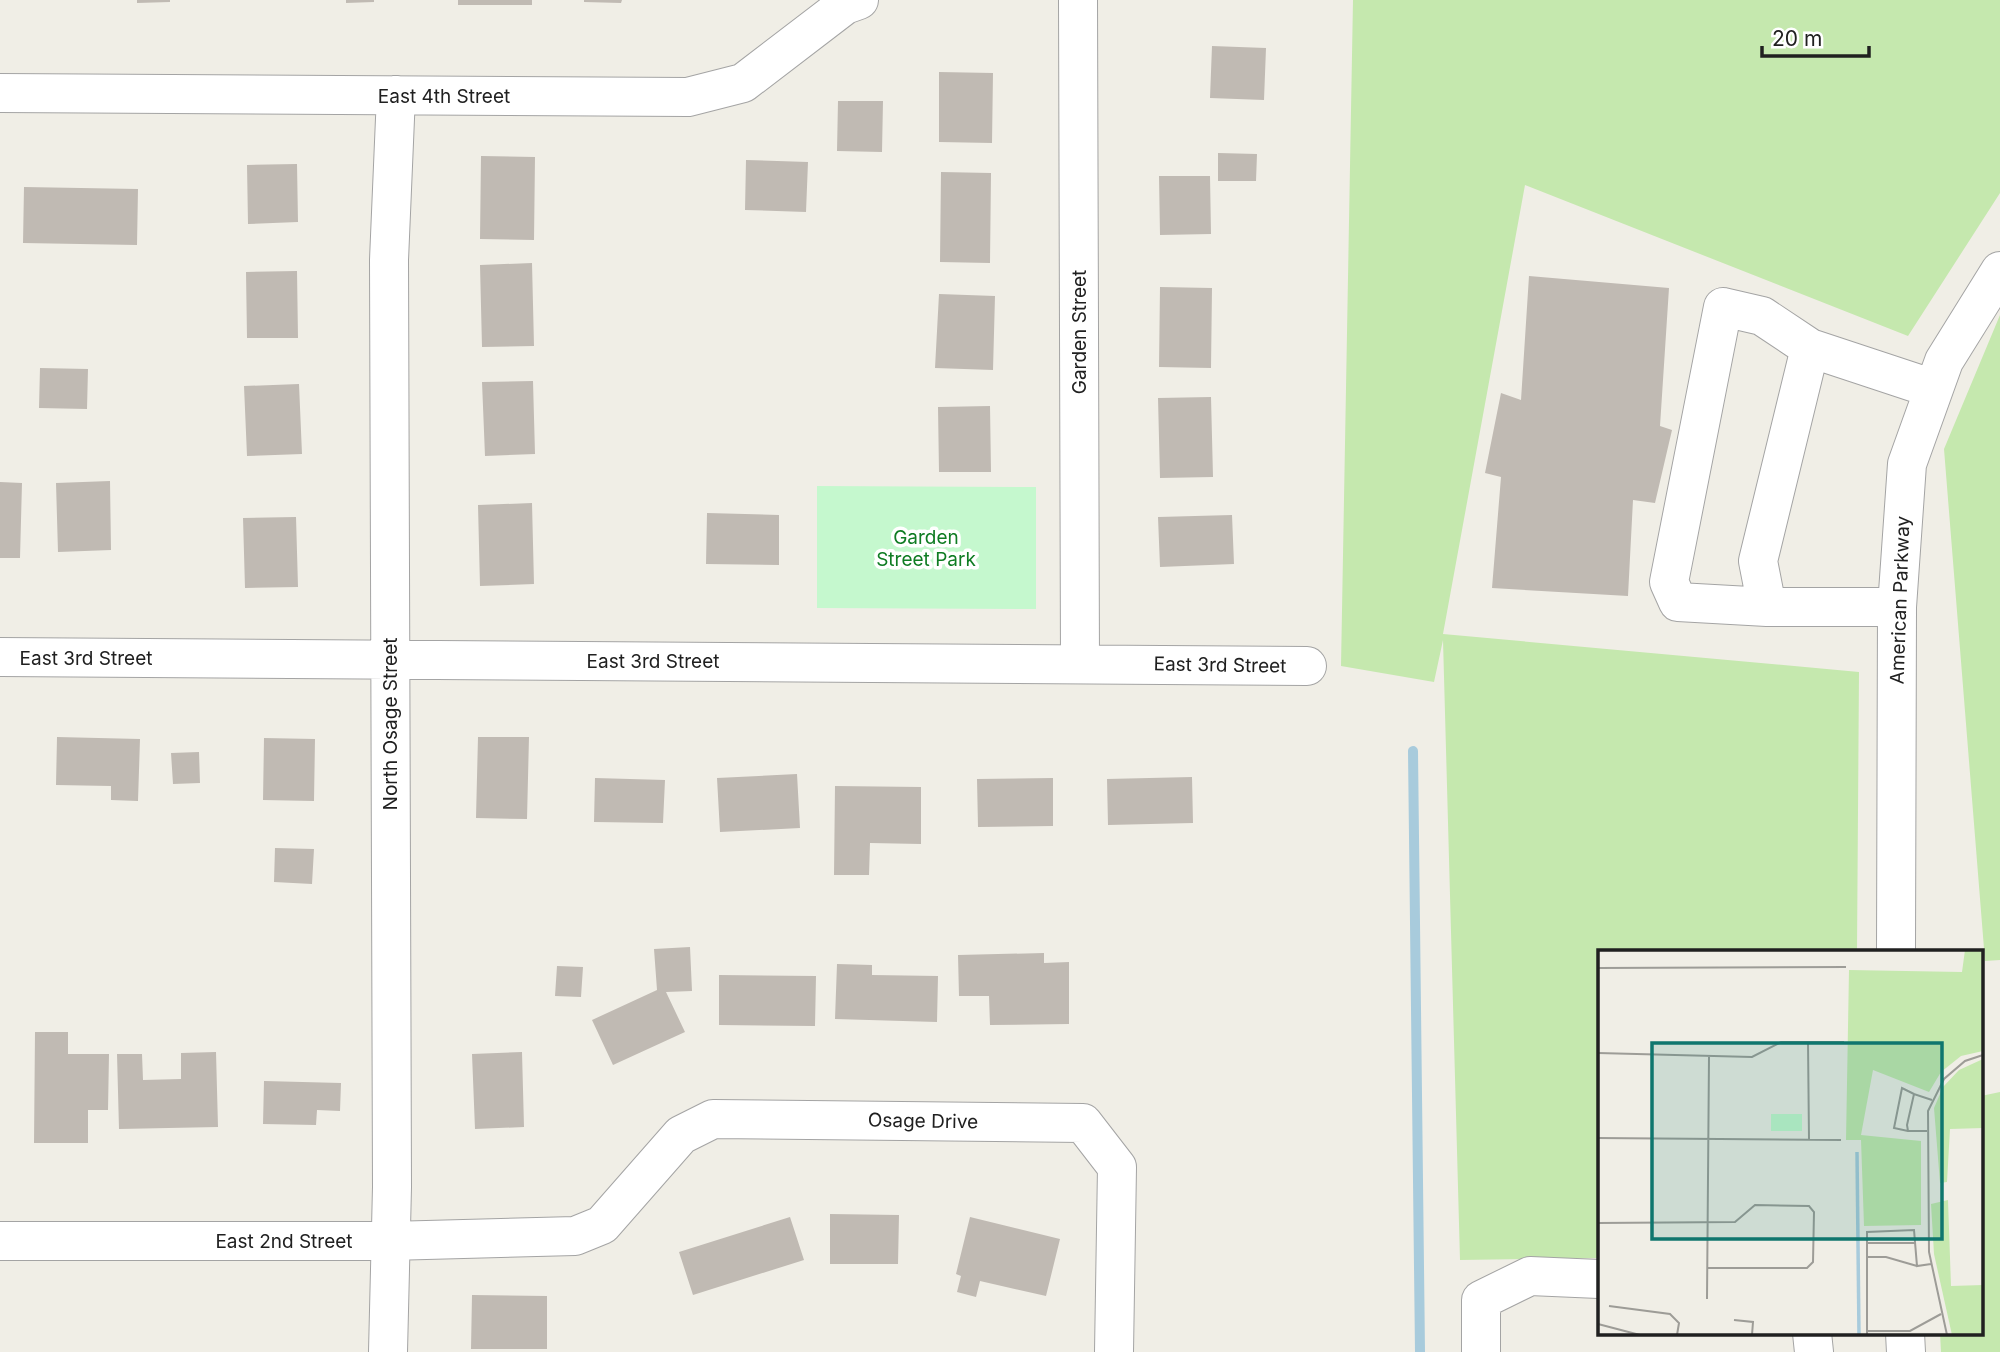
<svg xmlns="http://www.w3.org/2000/svg" width="2000" height="1352" viewBox="0 0 2000 1352" font-family="Inter,sans-serif">
<style>
.grass{fill:#c5e8ae}
.park{fill:#c5f8ce}
.lines{fill:none;stroke-linecap:round;stroke-linejoin:round}
.stream{stroke:#a8cbdc;stroke-width:10}
.building{fill:#c0bab3}
.minor-casing{stroke:#a4a4a4;stroke-width:40}
.minor{stroke:#fff;stroke-width:38}
.labels{text-anchor:middle;dominant-baseline:central;stroke-width:7;stroke-linejoin:round;paint-order:stroke}
.street-label{font-size:19px;fill:#202020;stroke:#fff}
.park-label{font-size:19px;fill:#0f7c23;stroke:#fff}
.inset-river{fill:none;stroke:#a8cbdc;stroke-width:3.5}
.inset-road{fill:none;stroke:#9d9c97;stroke-width:2}
.view{fill:#0f766e;fill-opacity:0.15;stroke:#0f766e;stroke-width:3.5}
.inset-edge{fill:none;stroke:#202020;stroke-width:3.5}
</style>
<rect width="100%" height="100%" fill="#f0eee6"/>
<!-- grass -->
<path class="grass" d="M 1353,0 L 2000,0 L 2000,193 L 1908,336 L 1525,185 L 1443,634 L 1859,672 L 1857,951 L 1599,951 L 1599,1258 L 1460,1260 L 1443,640 L 1434,682 L 1341,666 Z
M 2000,315 L 2000,960 L 1985,961 L 1944,449 Z
M 2000,1092 L 2000,1352 L 1941,1352 L 1940,1333 L 1981,1333 L 1981,1096 Z"/>
<!-- park -->
<path class="park" d="M 817,486 L 1036,487 L 1036,609 L 817,608 Z"/>
<g class="lines">
<!-- stream -->
<path class="stream" d="M 1413,751 L 1420,1352"/>
</g>
<!-- building -->
<path class="building" d="M 137,0 L 170,0 L 170,2 L 137,3 Z
M 346,0 L 374,0 L 374,2 L 346,3 Z
M 458,0 L 532,0 L 532,5 L 458,5 Z
M 584,0 L 622,0 L 621,3 L 584,2 Z
M 1212,46 L 1266,48 L 1264,100 L 1210,98 Z
M 939,72 L 993,73 L 992,143 L 939,142 Z
M 838,101 L 883,101 L 882,152 L 837,151 Z
M 1218,153 L 1257,154 L 1256,181 L 1218,181 Z
M 481,156 L 535,157 L 534,240 L 480,239 Z
M 746,160 L 808,162 L 806,212 L 745,210 Z
M 297,164 L 298,222 L 248,224 L 247,165 Z
M 941,172 L 991,173 L 990,263 L 940,262 Z
M 1159,176 L 1210,176 L 1211,234 L 1160,235 Z
M 24,187 L 138,189 L 137,245 L 23,243 Z
M 532,263 L 534,346 L 482,347 L 480,265 Z
M 297,271 L 298,338 L 247,338 L 246,272 Z
M 1529,276 L 1669,288 L 1660,426 L 1672,430 L 1655,503 L 1633,500 L 1628,596 L 1492,588 L 1501,477 L 1485,473 L 1501,393 L 1521,400 Z
M 1160,287 L 1212,288 L 1211,368 L 1159,367 Z
M 939,294 L 995,296 L 993,370 L 935,368 Z
M 40,368 L 88,369 L 87,409 L 39,408 Z
M 533,381 L 535,454 L 485,456 L 482,382 Z
M 299,384 L 302,454 L 247,456 L 244,386 Z
M 1211,397 L 1213,477 L 1160,478 L 1158,398 Z
M 990,406 L 991,472 L 939,472 L 938,407 Z
M 110,481 L 111,550 L 58,552 L 56,483 Z
M 0,482 L 22,483 L 20,558 L 0,558 Z
M 532,503 L 534,584 L 480,586 L 478,505 Z
M 707,513 L 779,515 L 779,565 L 706,564 Z
M 1232,515 L 1234,564 L 1160,567 L 1158,517 Z
M 296,517 L 298,587 L 245,588 L 243,518 Z
M 57,737 L 140,739 L 138,801 L 111,800 L 111,786 L 56,785 Z
M 478,737 L 529,737 L 527,819 L 476,818 Z
M 264,738 L 315,739 L 314,801 L 263,800 Z
M 199,752 L 200,783 L 173,784 L 171,753 Z
M 797,774 L 800,828 L 720,832 L 717,778 Z
M 1192,777 L 1193,823 L 1108,825 L 1107,779 Z
M 595,778 L 665,780 L 663,823 L 594,822 Z
M 1053,778 L 1053,826 L 978,827 L 977,779 Z
M 835,786 L 921,787 L 921,844 L 870,843 L 869,875 L 834,875 Z
M 275,848 L 314,849 L 312,884 L 274,882 Z
M 690,947 L 692,991 L 666,992 L 685,1032 L 613,1065 L 592,1020 L 657,990 L 654,949 Z
M 1044,953 L 1044,963 L 1069,962 L 1069,1024 L 990,1025 L 989,996 L 959,996 L 958,955 Z
M 837,964 L 872,965 L 872,975 L 938,976 L 937,1022 L 835,1019 Z
M 557,966 L 583,967 L 581,997 L 555,996 Z
M 719,975 L 816,976 L 815,1026 L 719,1025 Z
M 35,1032 L 68,1032 L 68,1054 L 109,1054 L 108,1110 L 88,1110 L 88,1143 L 34,1143 Z
M 216,1052 L 218,1127 L 119,1129 L 117,1054 L 142,1054 L 143,1080 L 181,1079 L 181,1053 Z
M 522,1052 L 524,1127 L 475,1129 L 472,1054 Z
M 264,1081 L 341,1083 L 340,1111 L 317,1110 L 316,1125 L 263,1124 Z
M 830,1214 L 899,1215 L 898,1264 L 830,1264 Z
M 790,1217 L 804,1260 L 693,1295 L 679,1252 Z
M 970,1217 L 1060,1239 L 1046,1296 L 980,1281 L 976,1297 L 957,1292 L 961,1276 L 956,1274 Z
M 472,1295 L 547,1296 L 547,1349 L 471,1349 Z"/>
<g class="lines">
<defs>
<path id="minor" d="M 1078,0 L 1080,663
M 0,93 L 688,97 L 743,83 L 845,5 L 859,0
M 1767,607 L 1678,602 L 1669,582 L 1723,307 L 1762,316 L 1810,348
M 1897,607 L 1767,607 L 1758,561 L 1810,348 L 1934,389
M 0,657 L 1307,666
M 1896,951 L 1897,607 L 1907,464 L 1944,361 L 2000,271
M 0,1241 L 389,1241 L 575,1236 L 602,1225 L 681,1135 L 713,1119 L 1083,1123 L 1117,1167 L 1114,1352
M 1812,1333 L 1814,1352
M 1905,1333 L 1906,1352
M 388,1352 L 392,1187 L 389,260 L 396,95
M 1481,1352 L 1481,1300 L 1530,1276 L 1599,1279"/>
</defs>
<!-- minor casing -->
<use href="#minor" class="minor-casing"/>
<!-- minor -->
<use href="#minor" class="minor"/>
</g>
<g class="labels">
<!-- street labels -->
<g class="street-label">
<text x="444" y="96">East 4th Street</text>
<text transform="translate(1079 332) rotate(-90)">Garden Street</text>
<text transform="translate(1900 600) rotate(-88)">American Parkway</text>
<text x="86" y="658">East 3rd Street</text>
<text x="653" y="661">East 3rd Street</text>
<text transform="translate(1220 665) rotate(1)">East 3rd Street</text>
<text transform="translate(390 724) rotate(-90)">North Osage Street</text>
<text transform="translate(923 1121) rotate(1)">Osage Drive</text>
<text x="284" y="1241">East 2nd Street</text>
</g>
<!-- park labels -->
<g class="park-label">
<text x="926" y="537">Garden<tspan x="926" dy="22">Street Park</tspan></text>
</g>
</g>
<!-- overview -->
<g transform="translate(1598 950)">
<rect width="385" height="385" fill="#f0eee6"/>
<path d="M 367,0 L 385,0 L 385,101 L 363,106 L 343,122 L 331,142 L 275,120 L 263,185 L 323,191 L 323,275 L 266,276 L 263,190 L 248,190 L 251,20 L 364,22 ZM 385,109 L 385,178 L 352,179 L 349,232 L 342,233 L 336,158 L 345,137 L 361,120 ZM 350,250 L 353,336 L 385,335 L 385,385 L 354,385 L 336,304 L 333,254 Z" fill="#c5e8ae"/>
<path d="M 173,164 L 204,164 L 204,181 L 173,181 Z" fill="#c5f8ce"/>
<path class="inset-river" d="M 259,202 L 261,385"/>
<path class="inset-road" d="M 0,18 L 248,17M 210,92 L 211,189M 0,103 L 154,107 L 183,92 L 246,92M 310,181 L 296,178 L 304,138 L 316,144M 329,181 L 310,181 L 309,175 L 316,144 L 334,150M 0,188 L 243,190M 0,273 L 137,272 L 157,255 L 211,256 L 216,262 L 215,312 L 209,318 L 110,318M 269,293 L 317,293M 269,307 L 288,307 L 319,316M 109,349 L 111,107M 11,356 L 72,364 L 81,373 L 79,385M 136,370 L 155,372 L 154,385M 0,374 L 42,385M 269,381 L 312,381 L 343,364M 269,385 L 269,282 L 316,280 L 319,316 L 333,314M 349,385 L 331,302 L 330,161 L 346,129 L 367,111 L 385,105"/>
<path class="view" d="M 54,93 L 344,93 L 344,289 L 54,289 Z"/>
<rect width="385" height="385" class="inset-edge"/>
</g>
<!-- scale -->
<path d="M1762 46v10h107v-10" fill="none" stroke="#202020" stroke-width="3.5"/>
<text x="1772" y="46" font-size="21" fill="#202020" stroke="#ffffff" stroke-width="5" paint-order="stroke">20 m</text>
</svg>
